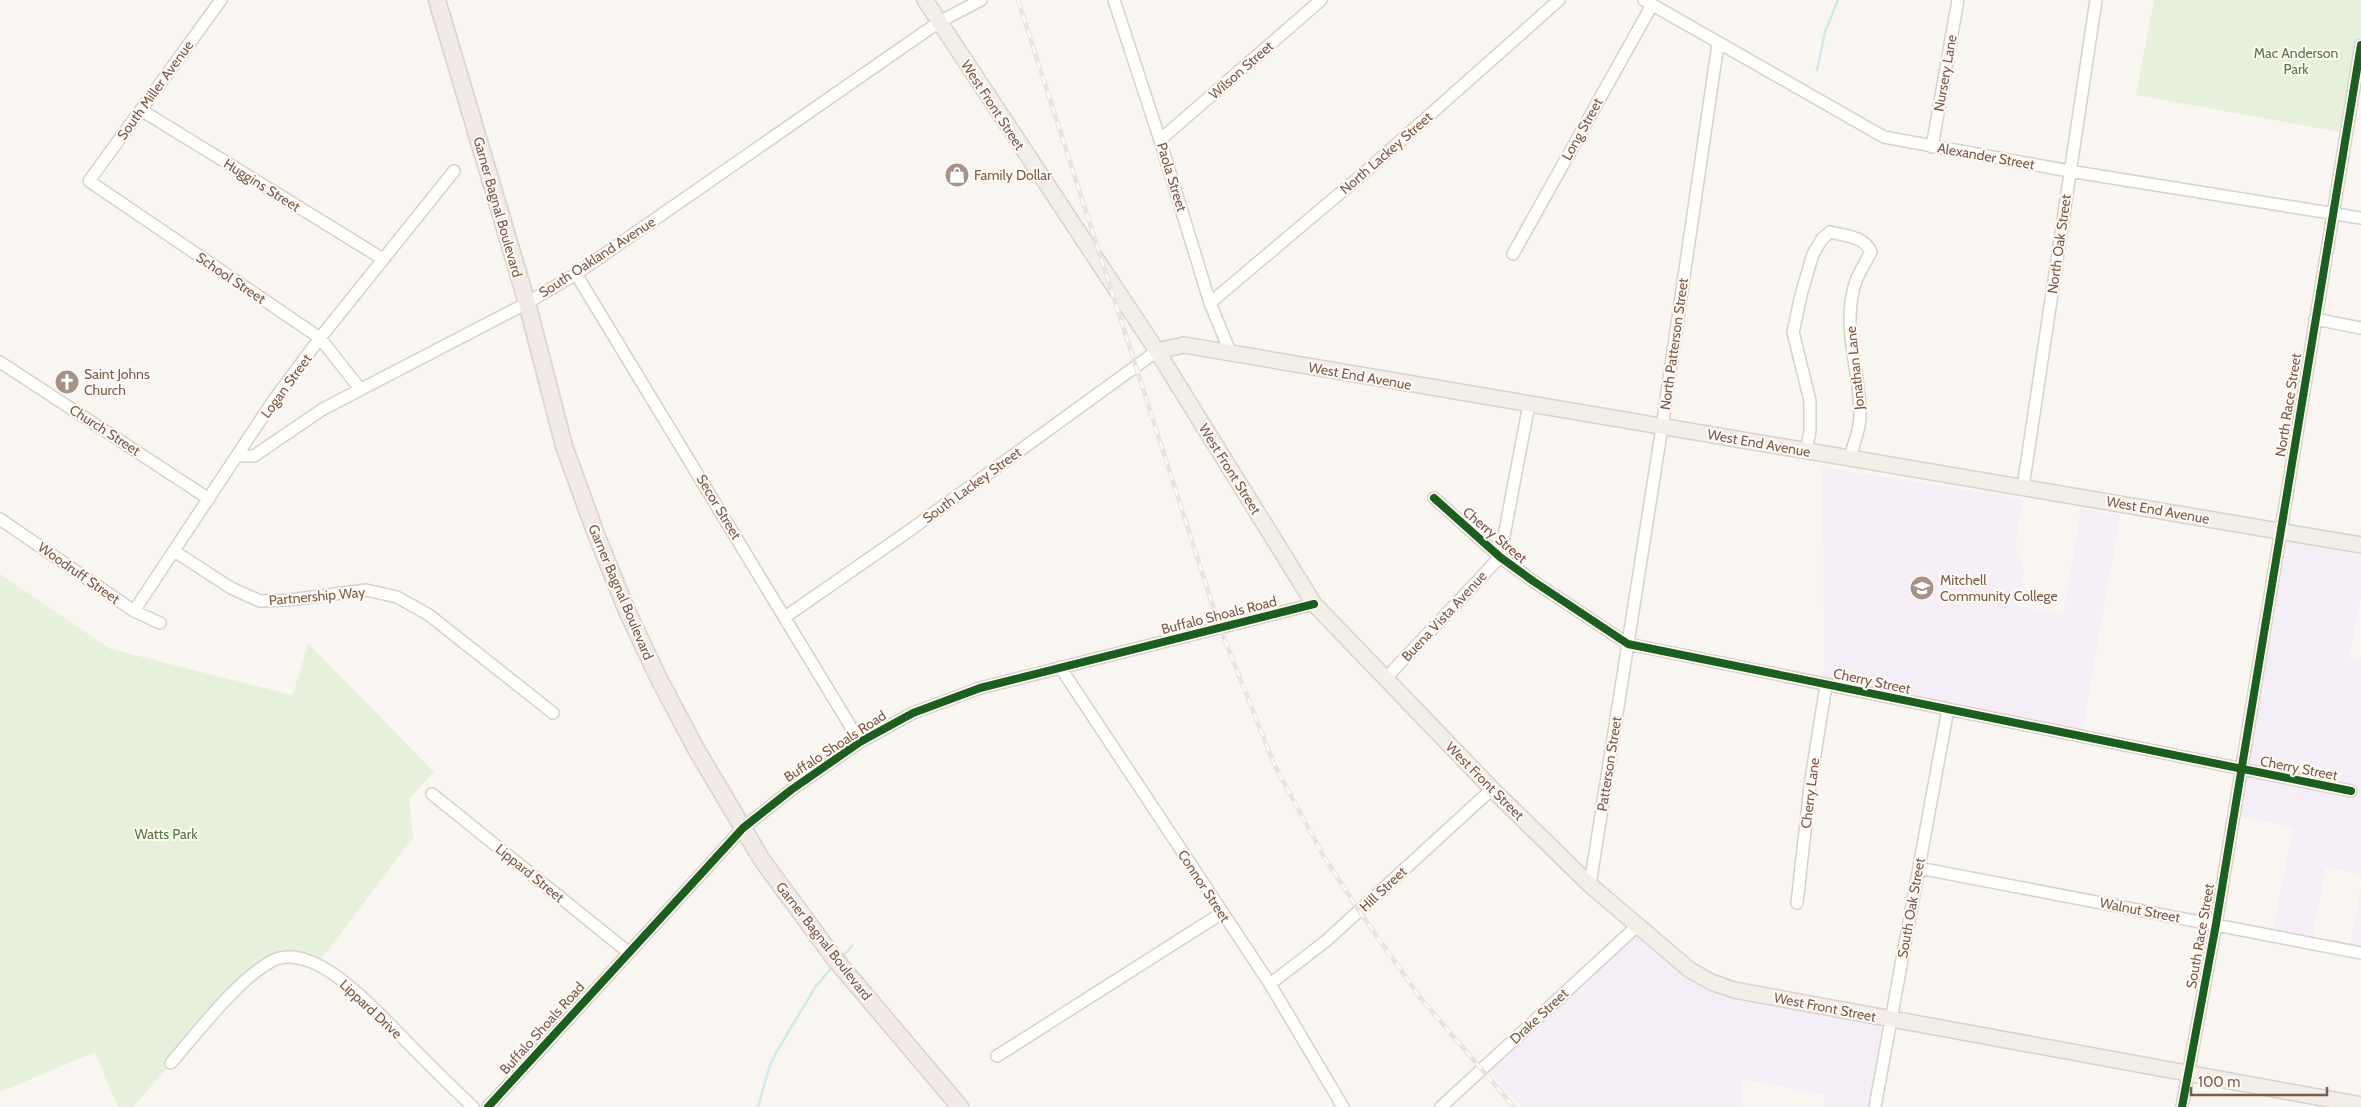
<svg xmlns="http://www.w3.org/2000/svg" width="2361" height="1107" viewBox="0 0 2361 1107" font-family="Cabin,sans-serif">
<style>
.education{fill:#f6eef6}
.green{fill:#e7f0db}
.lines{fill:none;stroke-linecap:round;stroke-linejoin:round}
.stream{stroke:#d0e8ea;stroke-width:2.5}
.minor-casing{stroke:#d7d1cb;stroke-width:14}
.major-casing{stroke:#dad1cc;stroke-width:18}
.highway-casing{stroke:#dad1cc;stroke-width:19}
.minor{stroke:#fefefd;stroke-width:11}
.major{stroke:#f3eee8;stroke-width:15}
.highway{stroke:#f2eae7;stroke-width:16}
.rail-casing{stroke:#e6e3e7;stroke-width:4.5}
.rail{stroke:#fffaf3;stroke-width:2.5;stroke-dasharray:8;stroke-linecap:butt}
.cycleway-casing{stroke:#fffaf3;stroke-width:11}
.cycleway{stroke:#1b5e20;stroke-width:8}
.labels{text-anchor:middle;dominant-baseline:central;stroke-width:4;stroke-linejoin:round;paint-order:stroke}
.park-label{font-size:14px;fill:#537a41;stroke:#fffaf3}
.street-label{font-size:14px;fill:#7a5c4d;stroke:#fffaf3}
.poi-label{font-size:14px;fill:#7a5c4d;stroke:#fffaf3;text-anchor:start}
</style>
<rect width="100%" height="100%" fill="#f9f5f0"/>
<!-- education -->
<path class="education" d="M 1822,467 L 2023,499 L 2015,546 L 2024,569 L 2018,606 L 2063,614 L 2081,509 L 2120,515 L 2082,734 L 1825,682 Z
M 2284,540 L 2361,553 L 2361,595 L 2349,658 L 2361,660 L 2361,874 L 2326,868 L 2312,937 L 2273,930 L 2293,827 L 2236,816 Z
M 2361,887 L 2361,947 L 2350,945 Z
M 1635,936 L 1674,965 L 1719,990 L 1885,1023 L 1869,1107 L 1823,1107 L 1825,1095 L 1741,1079 L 1741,1107 L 1521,1107 L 1489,1071 Z"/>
<!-- green -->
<path class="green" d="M 2154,0 L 2361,0 L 2361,47 L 2346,133 L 2136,95 Z
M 0,574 L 110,649 L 293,695 L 308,643 L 434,772 L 409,799 L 413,837 L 317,965 L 302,959 L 262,968 L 171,1063 L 133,1107 L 118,1107 L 95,1052 L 0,1092 Z"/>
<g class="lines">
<!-- stream -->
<path class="stream" d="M 1817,70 L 1825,32 L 1838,0
M 841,958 L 852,946
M 758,1107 L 770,1065 L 777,1051 L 816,986 L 834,965"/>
<defs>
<path id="minor" d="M 221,0 L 89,181 L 320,338 L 360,389
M 1114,0 L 1160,140 L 1210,303 L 1231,354
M 1644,0 L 1884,137 L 2069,171 L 2361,218
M 141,110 L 383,259
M 1160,140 L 1321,0
M 1932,147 L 1958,0
M 1513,254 L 1652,5
M 576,274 L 860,742
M 1210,303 L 1364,173 L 1559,0
M 2315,319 L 2361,328
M 0,362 L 209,499
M 1806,451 L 1810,431 L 1810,401 L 1793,332 L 1801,295 L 1813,254 L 1822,239 L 1830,232 C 1846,236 1864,236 1871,252 C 1865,263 1857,275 1854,287 C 1842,332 1861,373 1860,417 C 1860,430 1853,445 1850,458
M 237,456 L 254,456 L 323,409 L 527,303 L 576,274 L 939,22 L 981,0
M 2023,487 L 2096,0
M 1434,498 L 1500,557 L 1533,581 L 1628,644 L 2351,791
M 0,519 L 134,611 L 160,623
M 174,551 L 231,588 L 260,601 L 289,600 L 366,590 L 397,597 L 429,615 L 553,713
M 134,611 L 273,401 L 320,338 L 454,171
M 785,617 L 906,533 L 1157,351
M 1060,667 L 1270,984 L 1343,1107
M 1385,679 L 1500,557 L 1529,404
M 432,794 L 628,952
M 1919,868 L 2361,953
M 1590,885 L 1662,427 L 1718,44
M 1797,903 L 1810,786 L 1826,685
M 1270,984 L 1326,941 L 1492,789
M 997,1056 L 1222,913
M 171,1063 C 197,1033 238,979 272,961 C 316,939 381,1016 408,1043 C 429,1065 451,1086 473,1107
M 488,1107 L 743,828 L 791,790 L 860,742 L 913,713 L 980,688 L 1314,604
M 1441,1107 L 1637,926
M 1875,1107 L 1948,709
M 2182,1107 L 2216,924 L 2361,45"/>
<path id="major" d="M 925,0 L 1157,351 L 1314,604 L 1492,789 L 1590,885 L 1690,970 L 1711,982 L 1734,990 L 2361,1105
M 1157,351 L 1184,345 L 2361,545"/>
<path id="highway" d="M 437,0 L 527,303 L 564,446 L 596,534 L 627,611 L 658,677 L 696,749 L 762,860 L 834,958 L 960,1107"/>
</defs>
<!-- minor casing -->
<use href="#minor" class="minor-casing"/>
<!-- major casing -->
<use href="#major" class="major-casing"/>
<!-- highway casing -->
<use href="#highway" class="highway-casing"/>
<!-- minor -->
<use href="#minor" class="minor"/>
<!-- major -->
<use href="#major" class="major"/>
<!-- highway -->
<use href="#highway" class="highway"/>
<defs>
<path id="rail" d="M 1018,0 L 1220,628 L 1275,766 L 1323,855 L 1359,911 L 1422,1000 L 1514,1107"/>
</defs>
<!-- rail casing -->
<use href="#rail" class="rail-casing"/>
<!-- rail -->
<use href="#rail" class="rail"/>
<defs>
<path id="cycleway" d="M 1434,498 L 1500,557 L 1533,581 L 1628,644 L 2351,791
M 488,1107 L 743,828 L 791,790 L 860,742 L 913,713 L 980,688 L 1314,604
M 2182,1107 L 2216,924 L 2361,45"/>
</defs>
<!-- cycleway casing -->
<use href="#cycleway" class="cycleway-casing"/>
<!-- cycleway -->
<use href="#cycleway" class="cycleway"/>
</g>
<!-- icons -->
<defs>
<symbol id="shop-disc" viewBox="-11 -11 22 22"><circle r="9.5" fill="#a69286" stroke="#fffaf3"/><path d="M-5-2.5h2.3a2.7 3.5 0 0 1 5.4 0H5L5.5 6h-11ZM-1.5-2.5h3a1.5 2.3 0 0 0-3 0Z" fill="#fff"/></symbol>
<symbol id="church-disc" viewBox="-11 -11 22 22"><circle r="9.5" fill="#a69286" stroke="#fffaf3"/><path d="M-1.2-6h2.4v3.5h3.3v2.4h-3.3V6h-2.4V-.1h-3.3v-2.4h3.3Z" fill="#fff"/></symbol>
<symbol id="university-disc" viewBox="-11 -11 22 22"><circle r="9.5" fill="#a69286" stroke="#fffaf3"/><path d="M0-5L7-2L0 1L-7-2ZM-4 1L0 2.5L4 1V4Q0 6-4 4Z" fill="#fff"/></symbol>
</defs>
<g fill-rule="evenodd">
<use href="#shop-disc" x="943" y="161" width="28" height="28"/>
<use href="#church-disc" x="53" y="368" width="28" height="28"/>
<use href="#university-disc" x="1908" y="574" width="28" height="28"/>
</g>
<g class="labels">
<!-- park labels -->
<g class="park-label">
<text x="2296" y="53">Mac Anderson<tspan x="2296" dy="16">Park</tspan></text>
<text x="166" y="834">Watts Park</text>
</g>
<!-- street labels -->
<g class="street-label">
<text transform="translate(1241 70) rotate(-41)">Wilson Street</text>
<text transform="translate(1945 73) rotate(-80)">Nursery Lane</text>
<text transform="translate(155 90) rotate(-54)">South Miller Avenue</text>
<text transform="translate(993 105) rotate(57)">West Front Street</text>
<text transform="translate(1582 129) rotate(-61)">Long Street</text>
<text transform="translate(1386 153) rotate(-41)">North Lackey Street</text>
<text transform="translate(1986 156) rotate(10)">Alexander Street</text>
<text transform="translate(1172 177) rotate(73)">Paola Street</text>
<text transform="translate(262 185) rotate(32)">Huggins Street</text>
<text transform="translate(498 207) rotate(74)">Garner Bagnal Boulevard</text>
<text transform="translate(2059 244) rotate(-82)">North Oak Street</text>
<text transform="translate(597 257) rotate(-33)">South Oakland Avenue</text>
<text transform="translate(231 278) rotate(34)">School Street</text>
<text transform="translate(1674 344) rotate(-82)">North Patterson Street</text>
<text transform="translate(1855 368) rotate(-96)">Jonathan Lane</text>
<text transform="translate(1360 376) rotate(10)">West End Avenue</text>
<text transform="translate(286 386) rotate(-54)">Logan Street</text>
<text transform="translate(2288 405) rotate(-81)">North Race Street</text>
<text transform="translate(105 430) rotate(33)">Church Street</text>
<text transform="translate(1759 443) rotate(10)">West End Avenue</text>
<text transform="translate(1230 469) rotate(58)">West Front Street</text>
<text transform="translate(972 485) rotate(-36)">South Lackey Street</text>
<text transform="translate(719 507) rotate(59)">Secor Street</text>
<text transform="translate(2158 510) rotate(10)">West End Avenue</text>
<text transform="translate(1495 535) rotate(40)">Cherry Street</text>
<text transform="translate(79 573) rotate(35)">Woodruff Street</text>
<text transform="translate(621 592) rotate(67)">Garner Bagnal Boulevard</text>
<text transform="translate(317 596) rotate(-5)">Partnership Way</text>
<text transform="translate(1219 615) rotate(-14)">Buffalo Shoals Road</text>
<text transform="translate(1444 616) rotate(-47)">Buena Vista Avenue</text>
<text transform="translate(1872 681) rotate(12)">Cherry Street</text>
<text transform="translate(835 746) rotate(-33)">Buffalo Shoals Road</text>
<text transform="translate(1609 764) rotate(-81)">Patterson Street</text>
<text transform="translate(2299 768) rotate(11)">Cherry Street</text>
<text transform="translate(1485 781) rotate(45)">West Front Street</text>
<text transform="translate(1810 793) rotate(-83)">Cherry Lane</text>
<text transform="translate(530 873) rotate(39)">Lippard Street</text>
<text transform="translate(1204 886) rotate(57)">Connor Street</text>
<text transform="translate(1383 889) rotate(-43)">Hill Street</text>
<text transform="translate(1911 908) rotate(-80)">South Oak Street</text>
<text transform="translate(2140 910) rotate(11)">Walnut Street</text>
<text transform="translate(2200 936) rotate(-80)">South Race Street</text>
<text transform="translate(824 941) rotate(52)">Garner Bagnal Boulevard</text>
<text transform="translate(1825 1007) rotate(11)">West Front Street</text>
<text transform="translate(371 1009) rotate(43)">Lippard Drive</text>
<text transform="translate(1539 1016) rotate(-43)">Drake Street</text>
<text transform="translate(542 1028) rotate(-48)">Buffalo Shoals Road</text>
</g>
<!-- poi labels -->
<g class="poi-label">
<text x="974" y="175">Family Dollar</text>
<text x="84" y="374">Saint Johns<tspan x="84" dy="16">Church</tspan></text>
<text x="1940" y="580">Mitchell<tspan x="1940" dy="16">Community College</tspan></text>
</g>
</g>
<!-- scale -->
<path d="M2191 1087v8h136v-8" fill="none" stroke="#7a5c4d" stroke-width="2.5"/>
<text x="2198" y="1087" font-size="15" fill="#7a5c4d" stroke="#fffaf3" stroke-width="4" paint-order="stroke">100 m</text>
</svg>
